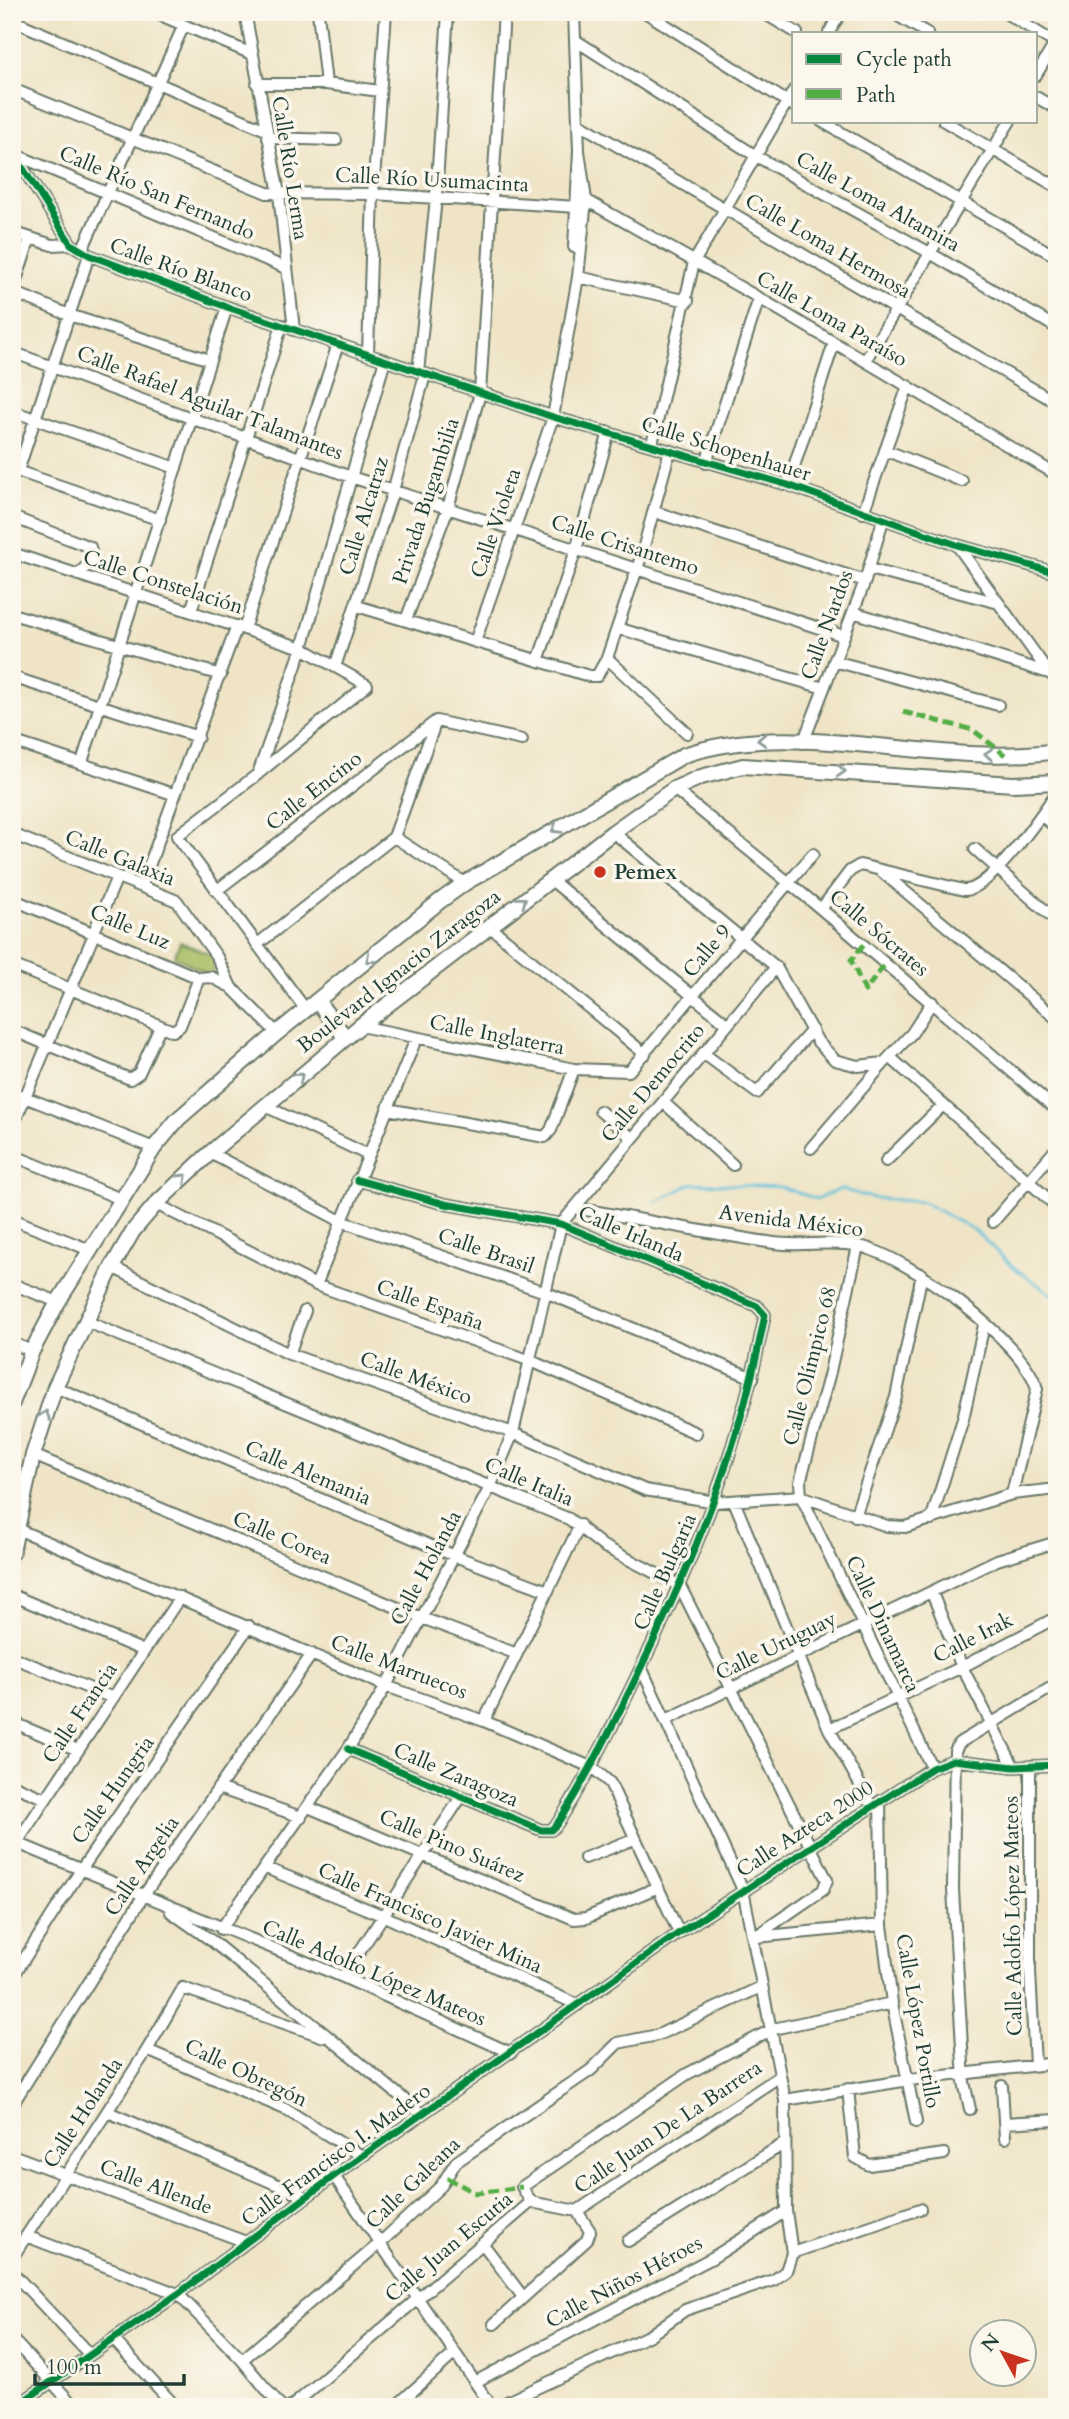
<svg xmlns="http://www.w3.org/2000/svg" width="1069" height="2419" viewBox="0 0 1069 2419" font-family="Cardo,serif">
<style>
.green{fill:#a7be63;stroke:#637e4c;stroke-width:2}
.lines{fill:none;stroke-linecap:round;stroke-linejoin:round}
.stream{stroke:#5ec0dc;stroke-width:2.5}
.minor-casing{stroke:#687767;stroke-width:14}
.major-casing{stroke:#687767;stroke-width:18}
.minor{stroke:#fff;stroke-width:10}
.major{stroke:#fff;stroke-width:14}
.quiet{stroke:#52ad45;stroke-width:5;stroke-dasharray:10 5;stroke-linecap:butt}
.cycleway-casing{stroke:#fbf7ec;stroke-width:11}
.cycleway{stroke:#00873e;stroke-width:7}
.oneway{stroke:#8f9e9a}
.poi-dot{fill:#c8321e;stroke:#fbf7ec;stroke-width:2.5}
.labels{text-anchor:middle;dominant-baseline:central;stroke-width:7;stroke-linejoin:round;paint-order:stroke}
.street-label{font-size:21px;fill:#1f3d34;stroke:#fbf7ec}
.poi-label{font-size:21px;font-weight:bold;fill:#1f3d34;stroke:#fbf7ec;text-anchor:start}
</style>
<rect width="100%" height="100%" fill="#fbf7ec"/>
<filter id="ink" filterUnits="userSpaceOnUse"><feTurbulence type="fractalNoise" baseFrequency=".0143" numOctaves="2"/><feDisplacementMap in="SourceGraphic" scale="14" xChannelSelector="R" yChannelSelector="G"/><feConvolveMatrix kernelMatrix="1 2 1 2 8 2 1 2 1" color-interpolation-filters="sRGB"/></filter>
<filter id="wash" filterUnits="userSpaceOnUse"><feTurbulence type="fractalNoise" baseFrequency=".00686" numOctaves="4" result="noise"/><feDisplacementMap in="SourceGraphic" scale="28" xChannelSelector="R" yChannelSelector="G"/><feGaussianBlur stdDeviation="1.57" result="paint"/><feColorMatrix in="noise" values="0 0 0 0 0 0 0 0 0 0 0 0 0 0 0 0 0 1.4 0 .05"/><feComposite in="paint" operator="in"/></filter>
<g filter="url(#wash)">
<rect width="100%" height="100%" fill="#efe4c6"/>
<!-- green -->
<path class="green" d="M 180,942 L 217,957 L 211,976 L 174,956 Z"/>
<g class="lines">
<!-- stream -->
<path class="stream" d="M 656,1202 L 693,1183 L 781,1187 L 817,1199 L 841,1189 L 872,1198 L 923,1202 L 974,1230 L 1013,1267 L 1057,1298"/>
</g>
</g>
<g filter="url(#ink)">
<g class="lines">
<defs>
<path id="minor" d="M 153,12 L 252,54
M 245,12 L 279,194 L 294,330
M 318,12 L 326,84
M 574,12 L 579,151 L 574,247
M 645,12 L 794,106
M 762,12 L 797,33
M 891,12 L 927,33
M 1004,12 L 1057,44
M 12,20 L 266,130
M 829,33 L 841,12
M 575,40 L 756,156 L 930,253 L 1057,328
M 1036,75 L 1057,40
M 257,84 L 326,84 L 380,91
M 12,89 L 267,193 L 373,194 L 577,207
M 1036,97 L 1057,109
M 821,121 L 1057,257
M 944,121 L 1057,187
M 578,123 L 1057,403
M 268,138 L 336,140
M 12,151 L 71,244 L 89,255 L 227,307 L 553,417 L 788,485 L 957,545 L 1057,573
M 14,154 L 286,268
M 586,200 L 759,298 L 1057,475
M 12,232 L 52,245 L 71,244
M 82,250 L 184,25
M 578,277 L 688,301
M 13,292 L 69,315 L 210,360
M 12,293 L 30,238
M 12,352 L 351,477 L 844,636
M 368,354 L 373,194 L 386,12
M 865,361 L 1010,121
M 418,372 L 436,198 L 448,12
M 12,411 L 176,468
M 652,444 L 694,262 L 794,90
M 885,450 L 962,481
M 706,463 L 759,298
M 14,470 L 160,520
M 18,471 L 89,255
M 788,485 L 834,343
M 655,512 L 865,581
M 863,513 L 908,386
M 12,517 L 90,547 L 93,559 L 78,575
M 957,545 L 1049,673
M 12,553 L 302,648 L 367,685 L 260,772
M 869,569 L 999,603
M 357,606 L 589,676 L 597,676 L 607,658 L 641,557 L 670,450
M 191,611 L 282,325
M 853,612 L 1049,673 L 1057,678
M 12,614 L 221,675
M 406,620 L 448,508 L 480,393 L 504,12
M 617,628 L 824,688
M 244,629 L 338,344
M 475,642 L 553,417 L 578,277 L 586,200 L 579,151
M 607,658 L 687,733
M 538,661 L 576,550 L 609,432
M 834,661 L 998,705
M 335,667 L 393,491 L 425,375
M 12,677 L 198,737
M 436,721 L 522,740
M 12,741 L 173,794
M 803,743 L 865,581 L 883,520
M 82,762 L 227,307
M 674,789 L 821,909 L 1057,1110
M 1041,815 L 1057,828
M 613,832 L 776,967 L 818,1042 L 835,1060 L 858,1066 L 884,1063 L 912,1033 L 932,1002
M 12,834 L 177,901 L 217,957 L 231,987 L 277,1033
M 394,837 L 436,721
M 394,837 L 465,883
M 975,849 L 1057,921
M 882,872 L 1057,1019
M 550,879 L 727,1024
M 142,885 L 237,626
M 216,891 L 436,721
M 12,899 L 199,978 L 211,977 L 231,987
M 821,909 L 850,871 L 860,865 L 964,890 C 989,892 1042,814 1057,792
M 489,926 L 645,1054
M 96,927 L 117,877
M 259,943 L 394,837
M 12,965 L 173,1031 L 180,1026 L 199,978
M 306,1010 L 177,836 L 258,774 L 302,648 L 385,360
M 360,1026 L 574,1069 L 629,1071 L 813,854
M 12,1030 L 130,1079 L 139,1073 L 160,1027
M 703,1053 L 757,1093 L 812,1030
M 891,1058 L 1057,1207
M 12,1092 L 154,1148
M 663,1102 L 733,1165
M 265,1106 L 368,1155
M 387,1109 L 545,1137 L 551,1130 L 574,1069
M 600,1111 L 632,1138
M 12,1128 L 95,932
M 811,1148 L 884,1063
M 210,1153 L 341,1221 L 545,1292 L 753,1378
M 12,1155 L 121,1199
M 886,1161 L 943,1105
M 156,1204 L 316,1285 L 531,1361 L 696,1433
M 575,1208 C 641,1219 707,1233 774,1243 C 802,1247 832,1240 859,1246 C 907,1256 1025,1342 1037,1389 L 1012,1494
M 12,1219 L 90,1250
M 993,1222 L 1057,1148
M 858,1246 L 829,1376 L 800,1482 L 801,1496 L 932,1768
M 112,1267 L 289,1354 L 513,1433 L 645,1490 L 715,1502 L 801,1496 L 887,1526 L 905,1527 L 1012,1494 L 1057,1489
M 12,1284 L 58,1302
M 316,1285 L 416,1039
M 85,1321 L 569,1519 L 603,1546 L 680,1586 L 827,1880 L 823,1890 L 753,1938
M 12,1343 L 32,1351
M 289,1354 L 305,1311
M 55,1387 L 455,1556 L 548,1591
M 33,1455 L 422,1618 L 517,1654
M 734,1501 L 829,1729 L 872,1806
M 855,1516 L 896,1397 L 922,1274
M 931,1520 L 963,1419 L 984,1325
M 17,1529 L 386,1686 L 484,1721 L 593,1768 L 610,1783 L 679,1933
M 932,1593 L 962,1667 L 1014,1767
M 12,1595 L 144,1651
M 12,1657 L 113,1698
M 641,1667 L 743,1890 L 785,2100 L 786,2211 L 792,2253 L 920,2209
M 666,1720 L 997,1560 L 1057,1542
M 484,1721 L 580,1525
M 12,1722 L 78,1750
M 829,1729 L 962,1667 L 1057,1617
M 348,1749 L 541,1830 L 551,1830 L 557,1824 C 592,1770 619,1713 647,1655 C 702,1539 741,1442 765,1315 L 757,1306 L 561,1224 L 445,1204 L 357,1180
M 1030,1766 L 1030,1972 L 1035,2065
M 12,1785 L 46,1799
M 218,1788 L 301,1817
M 880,1801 L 882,1925 L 892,2003 L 916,2122
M 308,1807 L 574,1919 L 586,1918 L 656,1888
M 12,1841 L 343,1977 L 511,2053
M 14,1847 L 180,1597
M 585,1858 L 634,1839
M 266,1868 L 384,1916 L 578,2005
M 171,1912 L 212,1941 L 422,2114
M 221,1929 L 348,1749 L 386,1686 L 490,1487 L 513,1433 L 561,1224 L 776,967
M 756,1937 L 882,1925
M 343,1977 L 461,1797
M 12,1978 L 81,1870 L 249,1626
M 147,2050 L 285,2109 L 362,2156
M 1002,2086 L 1005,2138
M 848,2089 L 855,2157 L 869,2165 L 944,2154
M 785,2100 L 909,2080 L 1057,2063
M 12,2105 L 144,1895 L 312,1654
M 970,2109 L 964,2082 L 953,1889 L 955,1751 L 959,1743 L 1057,1684
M 108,2112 L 306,2197
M 1005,2123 L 1057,2120
M 12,2155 L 246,2242
M 334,2176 L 492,2407
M 531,2202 L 522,2187 L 687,2074 L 773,2029 L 892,2003
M 577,2211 L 780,2076
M 26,2236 L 178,2294 L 242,2360 L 281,2407
M 628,2241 L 785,2143
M 483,2244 L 523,2297
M 12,2258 L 147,2050 L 183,1988 L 324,2037
M 12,2272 L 90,2355
M 494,2324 L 587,2240 L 590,2231 L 577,2211 L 531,2202
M 12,2339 L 75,2407
M 113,2339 L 176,2407
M 242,2360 L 380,2243 L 441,2186 L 456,2162 L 591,2070 L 618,2043 L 658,2035 L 761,1987
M 475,2382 L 712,2258 L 786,2211
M 15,2407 L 178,2294 L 334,2176 L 679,1933 L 932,1768 L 953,1760 L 1014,1767 L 1057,1765
M 291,2407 L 531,2202
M 395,2407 L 455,2353
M 496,2407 L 650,2335 L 685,2310 L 774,2280 L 786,2271 L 792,2253"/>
<path id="major" d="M 317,1001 L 346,1038
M 12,1403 L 32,1351 L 58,1302 L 154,1148 L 178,1119 L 277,1033 L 440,901 L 465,883 L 684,755 C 801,716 935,769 1057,751
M 12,1552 L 33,1455 L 55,1387 L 112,1267 L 133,1231 L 156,1204 L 210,1153 L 360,1026 L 613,832 L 674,789 L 701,777 L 743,766 L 1013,784 L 1057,782"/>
</defs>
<!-- minor casing -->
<use href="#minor" class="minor-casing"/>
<!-- major casing -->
<use href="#major" class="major-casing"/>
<!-- minor -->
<use href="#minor" class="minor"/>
<!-- major -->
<use href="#major" class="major"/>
<!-- quiet -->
<path class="quiet" d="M 903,712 L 973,730 L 1005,755
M 864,945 L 851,960 L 865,991 L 886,963
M 447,2178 L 476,2193 L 522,2187"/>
<defs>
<path id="cycleway" d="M 12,151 L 71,244 L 89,255 L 227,307 L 553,417 L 788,485 L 957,545 L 1057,573
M 348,1749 L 541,1830 L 551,1830 L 557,1824 C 592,1770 619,1713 647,1655 C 702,1539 741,1442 765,1315 L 757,1306 L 561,1224 L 445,1204 L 357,1180
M 15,2407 L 178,2294 L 334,2176 L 679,1933 L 932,1768 L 953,1760 L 1014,1767 L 1057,1765"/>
</defs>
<!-- cycleway casing -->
<use href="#cycleway" class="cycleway-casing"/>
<!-- cycleway -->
<use href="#cycleway" class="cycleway"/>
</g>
<!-- one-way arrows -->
<defs><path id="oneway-chevron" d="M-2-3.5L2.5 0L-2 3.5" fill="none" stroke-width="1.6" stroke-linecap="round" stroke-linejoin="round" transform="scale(1.75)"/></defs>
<g class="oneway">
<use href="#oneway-chevron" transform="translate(762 740) rotate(178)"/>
<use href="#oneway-chevron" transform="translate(989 754) rotate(-176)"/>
<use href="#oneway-chevron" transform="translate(841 771) rotate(4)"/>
<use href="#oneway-chevron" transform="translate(556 829) rotate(149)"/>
<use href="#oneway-chevron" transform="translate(522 901) rotate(-38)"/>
<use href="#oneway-chevron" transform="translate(370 959) rotate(140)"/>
<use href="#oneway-chevron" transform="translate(299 1077) rotate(-40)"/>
<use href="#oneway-chevron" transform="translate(183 1178) rotate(-44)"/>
<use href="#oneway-chevron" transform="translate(45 1415) rotate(-71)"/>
</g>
</g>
<!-- markers -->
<circle class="poi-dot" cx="600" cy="872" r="7"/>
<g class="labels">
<!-- street labels -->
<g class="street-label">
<text transform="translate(290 168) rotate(81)">Calle Río Lerma</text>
<text transform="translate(432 180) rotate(3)">Calle Río Usumacinta</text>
<text transform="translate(157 193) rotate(23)">Calle Río San Fernando</text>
<text transform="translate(878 202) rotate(29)">Calle Loma Altamira</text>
<text transform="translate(828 246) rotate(30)">Calle Loma Hermosa</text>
<text transform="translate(181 270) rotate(20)">Calle Río Blanco</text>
<text transform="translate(832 319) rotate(30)">Calle Loma Paraíso</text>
<text transform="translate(210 403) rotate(21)">Calle Rafael Aguilar Talamantes</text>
<text transform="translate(726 449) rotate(17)">Calle Schopenhauer</text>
<text transform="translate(426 501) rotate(-72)">Privada Bugambilia</text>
<text transform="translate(364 516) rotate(-73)">Calle Alcatraz</text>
<text transform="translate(496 523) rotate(-71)">Calle Violeta</text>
<text transform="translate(625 545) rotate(18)">Calle Crisantemo</text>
<text transform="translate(163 582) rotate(18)">Calle Constelación</text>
<text transform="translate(827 625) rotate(-70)">Calle Nardos</text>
<text transform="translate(314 791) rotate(-38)">Calle Encino</text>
<text transform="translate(120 858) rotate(22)">Calle Galaxia</text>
<text transform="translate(130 927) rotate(23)">Calle Luz</text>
<text transform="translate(879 933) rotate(40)">Calle Sócrates</text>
<text transform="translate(707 951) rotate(-50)">Calle 9</text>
<text transform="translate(399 971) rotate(-38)">Boulevard Ignacio Zaragoza</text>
<text transform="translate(497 1035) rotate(11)">Calle Inglaterra</text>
<text transform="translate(653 1083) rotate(-50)">Calle Democrito</text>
<text transform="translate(791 1221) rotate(7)">Avenida México</text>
<text transform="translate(631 1234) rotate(23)">Calle Irlanda</text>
<text transform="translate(486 1251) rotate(19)">Calle Brasil</text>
<text transform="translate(430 1305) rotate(20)">Calle España</text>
<text transform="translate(810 1366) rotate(-76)">Calle Olímpico 68</text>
<text transform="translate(416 1378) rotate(20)">Calle México</text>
<text transform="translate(308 1473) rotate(23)">Calle Alemania</text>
<text transform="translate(529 1482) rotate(23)">Calle Italia</text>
<text transform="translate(282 1538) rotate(23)">Calle Corea</text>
<text transform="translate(426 1568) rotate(-62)">Calle Holanda</text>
<text transform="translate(665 1572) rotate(-66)">Calle Bulgaria</text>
<text transform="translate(883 1624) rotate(65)">Calle Dinamarca</text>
<text transform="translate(973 1638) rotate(-27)">Calle Irak</text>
<text transform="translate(776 1646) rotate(-26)">Calle Uruguay</text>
<text transform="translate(399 1667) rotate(21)">Calle Marruecos</text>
<text transform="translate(80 1713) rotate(-56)">Calle Francia</text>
<text transform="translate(456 1775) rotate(23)">Calle Zaragoza</text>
<text transform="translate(113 1790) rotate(-55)">Calle Hungria</text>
<text transform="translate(805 1829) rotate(-33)">Calle Azteca 2000</text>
<text transform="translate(452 1846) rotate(23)">Calle Pino Suárez</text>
<text transform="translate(142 1866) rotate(-56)">Calle Argelia</text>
<text transform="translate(1013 1916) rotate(-91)">Calle Adolfo López Mateos</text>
<text transform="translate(430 1918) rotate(24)">Calle Francisco Javier Mina</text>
<text transform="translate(374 1973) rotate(23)">Calle Adolfo López Mateos</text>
<text transform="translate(918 2021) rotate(80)">Calle López Portillo</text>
<text transform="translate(246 2073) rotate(25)">Calle Obregón</text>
<text transform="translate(83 2113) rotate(-57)">Calle Holanda</text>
<text transform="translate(668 2127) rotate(-34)">Calle Juan De La Barrera</text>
<text transform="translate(336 2155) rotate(-36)">Calle Francisco I. Madero</text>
<text transform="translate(413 2183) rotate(-44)">Calle Galeana</text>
<text transform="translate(156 2187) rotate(21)">Calle Allende</text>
<text transform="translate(449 2247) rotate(-40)">Calle Juan Escutia</text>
<text transform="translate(624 2282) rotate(-28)">Calle Niños Héroes</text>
</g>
<!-- poi labels -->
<g class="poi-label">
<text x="614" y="872">Pemex</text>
</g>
</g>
<!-- margin -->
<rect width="1069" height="2419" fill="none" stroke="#fbf7ec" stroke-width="42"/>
<!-- legend -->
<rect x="792" y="32" width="245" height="91" fill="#fbf7ec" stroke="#a3ada2" stroke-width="2"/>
<rect x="806" y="54" width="35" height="10" fill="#00873e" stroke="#a3ada2" stroke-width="2"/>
<text x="856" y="66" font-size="21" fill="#1f3d34">Cycle path</text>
<rect x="806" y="89" width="35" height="10" fill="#52ad45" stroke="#a3ada2" stroke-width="2"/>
<text x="856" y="102" font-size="21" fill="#1f3d34">Path</text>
<!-- north arrow -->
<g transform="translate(1003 2353) rotate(310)"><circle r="33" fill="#fbf7ec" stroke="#a3ada2" stroke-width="2"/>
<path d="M0-5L12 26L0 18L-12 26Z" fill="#c8321e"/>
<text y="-10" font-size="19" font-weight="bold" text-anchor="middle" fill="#1f3d34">N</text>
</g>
<!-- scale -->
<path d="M35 2374v10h149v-10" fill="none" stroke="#1f3d34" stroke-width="3.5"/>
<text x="46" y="2374" font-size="21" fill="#1f3d34" stroke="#fbf7ec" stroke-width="5" paint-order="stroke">100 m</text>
</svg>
